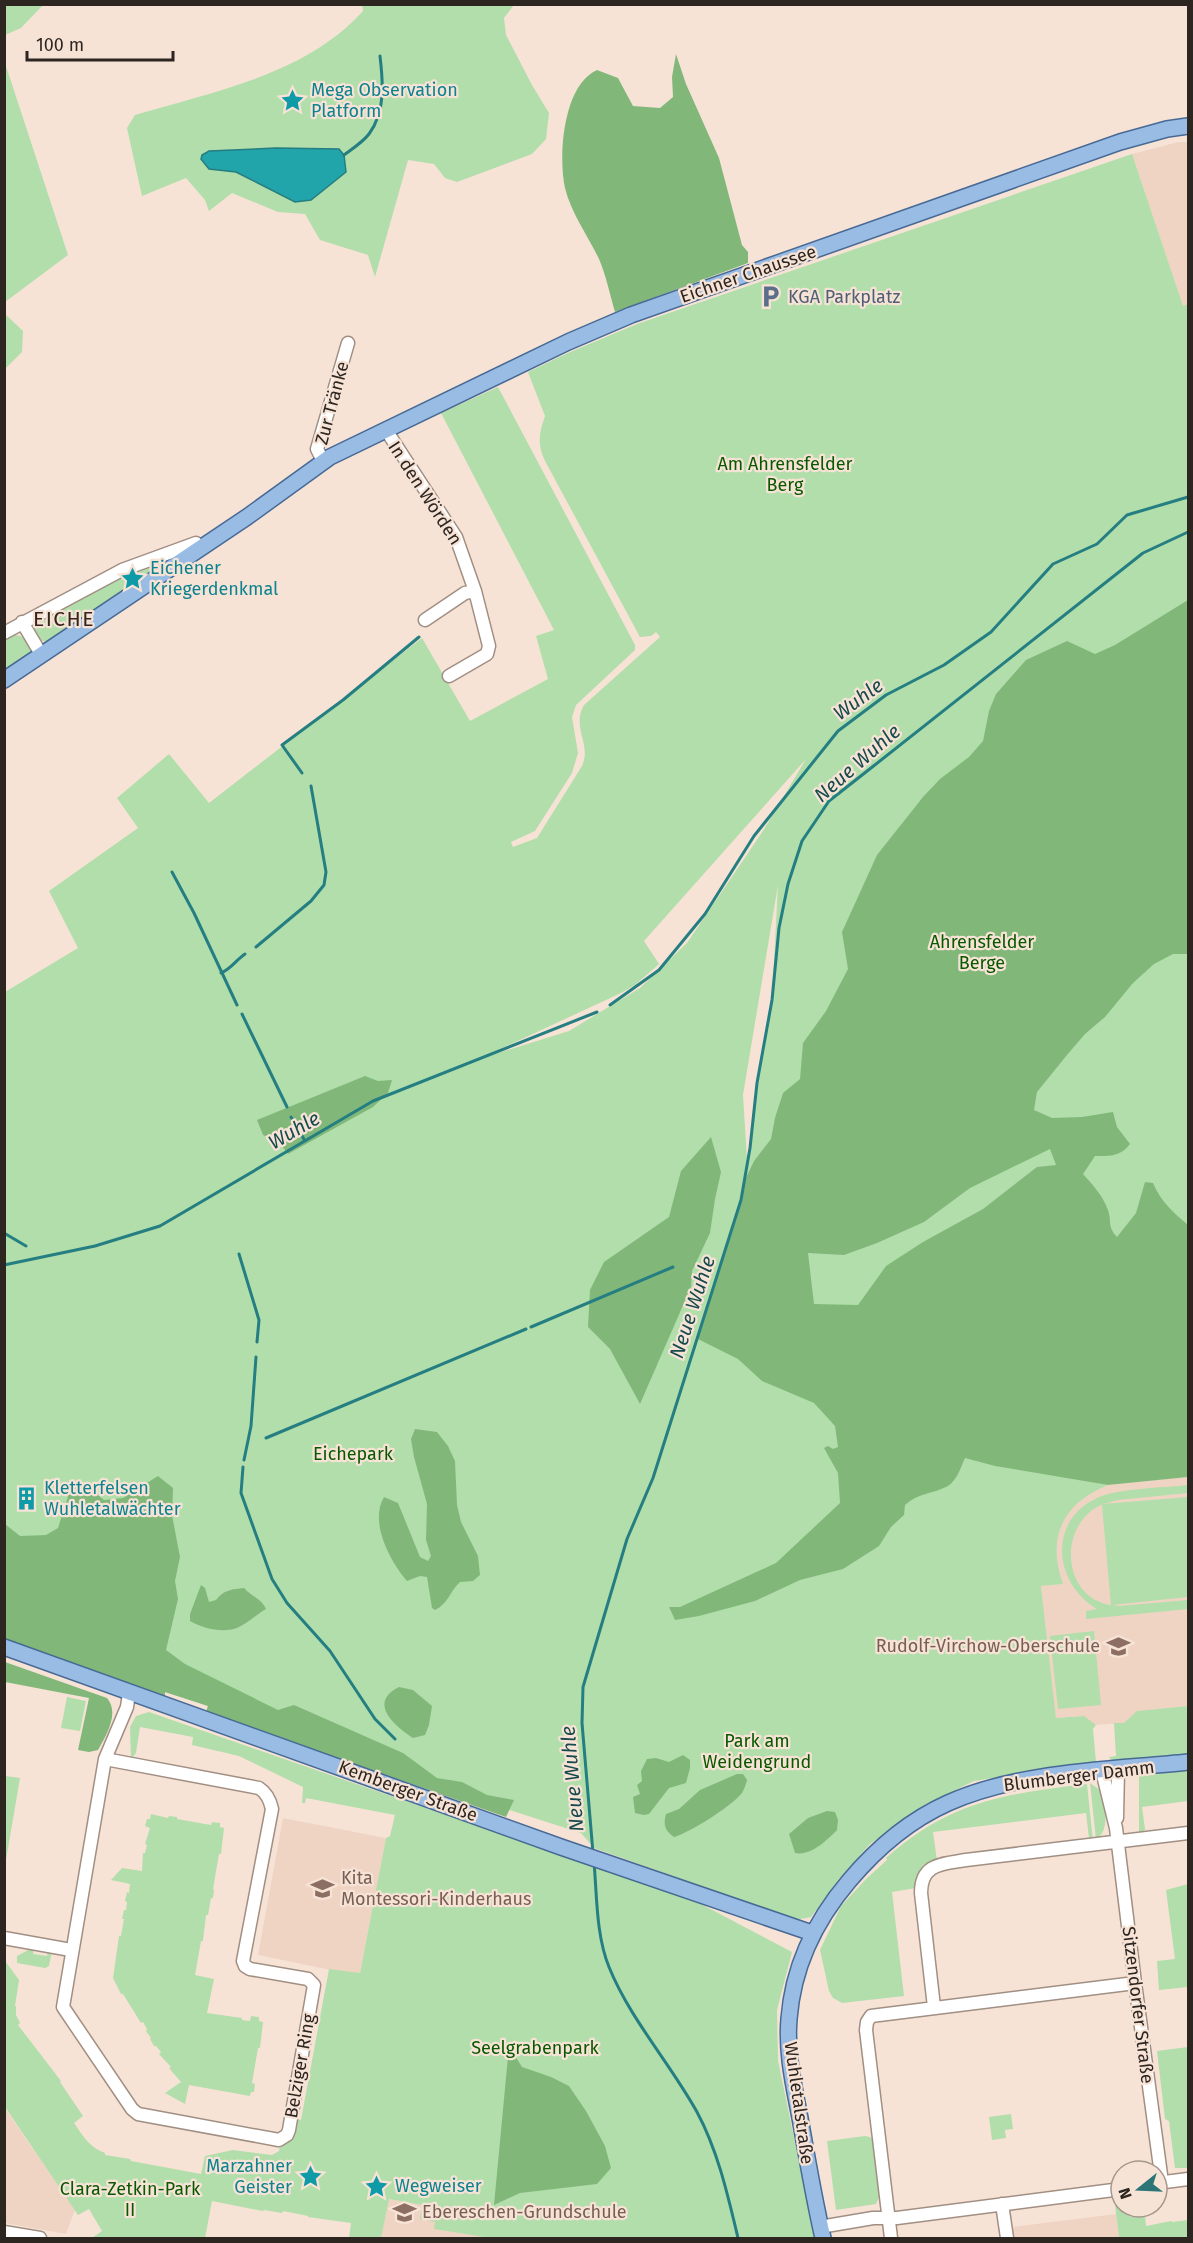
<svg xmlns="http://www.w3.org/2000/svg" width="1193" height="2243" viewBox="0 0 1193 2243" font-family="'Fira Sans',sans-serif">
<style>
.built{fill:#efd4c4}
.green{fill:#b1deaa;fill-rule:evenodd}
.forest{fill:#81b87a;fill-rule:evenodd}
.water{fill:#22a4ab;stroke:#257e81;stroke-width:1.5}
.lines{fill:none;stroke-linecap:round;stroke-linejoin:round}
.stream{stroke:#257e81;stroke-width:3}
.minor-casing{stroke:#a18f83;stroke-width:15}
.major-casing{stroke:#476a95;stroke-width:18}
.minor{stroke:#fff;stroke-width:12}
.major{stroke:#99bce5;stroke-width:15}
.labels{text-anchor:middle;dominant-baseline:central;stroke-width:4.5;stroke-linejoin:round;paint-order:stroke}
.culture-label{font-size:18px;fill:#0d838f;stroke:#f7e3d6;text-anchor:start}
.street-label{font-size:18px;fill:#2c2520;stroke:#f7e3d6}
.service-label{font-size:18px;fill:#4e5e75;stroke:#f7e3d6;text-anchor:start}
.park-label{font-size:18px;fill:#085800;stroke:#f7e3d6}
.education-label{font-size:18px;fill:#785e54;stroke:#f7e3d6;text-anchor:start}
.water-label{font-size:20px;font-style:italic;fill:#164a4d;stroke:#f7e3d6}
.quarter-label{font-size:21px;letter-spacing:1.5px;fill:#34251c;stroke:#f7e3d6}
</style>
<rect width="100%" height="100%" fill="#f7e3d6"/>
<!-- built -->
<path class="built" d="M 1178,142 L 1188,142 L 1188,304 L 1183,307 L 1132,154 Z
M 1188,1477 L 1188,1706 L 1138,1711 L 1124,1723 L 1096,1725 L 1083,1716 L 1056,1718 L 1041,1586 L 1062,1584 L 1057,1567 L 1055,1546 L 1061,1524 L 1072,1507 L 1089,1493 L 1108,1485 Z
M 283,1818 L 386,1838 L 360,1973 L 340,1972 L 258,1955 Z
M 4,2107 L 75,2210 L 66,2234 L 5,2223 Z
M 388,2199 L 423,2205 L 436,2222 L 435,2229 L 490,2238 L 381,2238 Z
M 1116,2214 L 1119,2238 L 1014,2238 L 1012,2227 Z"/>
<!-- green -->
<path class="green" d="M 5,4 L 43,4 L 43,5 L 21,28 L 5,35 Z
M 362,4 L 514,5 L 504,18 L 506,35 L 532,85 L 549,113 L 546,139 L 532,154 L 457,182 L 445,178 L 434,164 L 408,160 L 375,277 L 368,255 L 320,240 L 305,214 L 278,212 L 232,193 L 209,211 L 205,200 L 186,178 L 142,196 L 127,128 L 135,115 C 215,91 305,75 363,11 ZM 276,148 L 256,183 L 236,172 L 209,169 L 202,155 L 209,151 Z
M 4,60 L 68,255 L 5,302 L 4,302 Z
M 1132,154 L 1183,306 L 1188,304 L 1188,1459 L 1054,1475 L 1108,1485 C 1063,1503 1046,1537 1063,1584 L 1041,1586 L 1056,1718 L 1084,1716 L 1096,1725 L 1093,1729 L 1096,1762 L 974,1781 L 926,1804 L 870,1844 L 838,1880 L 811,1917 L 796,1920 L 594,1848 L 581,1833 L 219,1716 L 206,1712 L 208,1706 L 165,1692 L 165,1697 L 5,1641 L 5,992 L 78,948 L 49,891 L 138,828 L 117,798 L 169,754 L 209,803 L 422,638 L 470,721 L 548,679 L 536,636 L 554,630 L 441,413 L 498,387 L 635,645 L 635,650 L 576,705 L 572,717 L 578,753 L 572,773 L 535,831 L 511,842 L 513,847 L 537,838 L 582,766 C 592,744 571,728 584,705 L 660,637 L 656,632 L 651,636 L 640,637 L 545,461 C 537,444 539,433 545,416 L 528,372 L 568,353 L 637,324 ZM 806,759 L 763,831 L 687,943 L 640,988 L 569,1031 L 479,1059 L 621,993 L 635,985 L 659,964 L 644,941 ZM 778,885 L 772,1000 L 757,1083 L 750,1148 L 747,1160 L 743,1095 Z
M 5,314 L 23,331 L 22,352 L 5,369 Z
M 184,551 L 48,642 C 36,641 34,634 29,623 L 107,582 Z
M 13,635 C 23,635 30,641 32,651 L 30,655 L 5,672 L 5,641 Z
M 1188,1485 L 1188,1493 L 1118,1500 L 1103,1504 L 1188,1497 L 1188,1597 L 1112,1605 L 1119,1606 L 1188,1600 L 1188,1609 L 1086,1619 L 1086,1611 L 1097,1609 C 1054,1584 1047,1521 1097,1498 C 1118,1488 1164,1488 1188,1485 ZM 1101,1505 L 1102,1505 L 1111,1605 C 1062,1598 1057,1525 1101,1505 Z
M 1094,1631 L 1101,1705 L 1058,1709 L 1050,1636 Z
M 67,1697 L 86,1701 L 80,1731 L 61,1728 Z
M 1188,1706 L 1188,1754 L 1113,1762 L 1109,1757 L 1116,1756 L 1114,1723 L 1124,1723 L 1137,1711 Z
M 149,1712 L 699,1903 L 792,1952 L 777,2010 L 778,2061 L 815,2238 L 490,2238 L 434,2229 L 435,2222 L 420,2219 L 422,2205 L 389,2199 L 381,2238 L 349,2238 L 351,2223 L 308,2217 L 308,2216 L 283,2211 L 282,2213 L 264,2210 L 263,2211 L 212,2201 L 205,2238 L 92,2238 L 102,2231 L 89,2209 L 78,2215 L 5,2107 L 4,1973 L 6,1962 L 19,1980 L 15,2006 L 16,2006 L 16,2015 L 20,2023 L 18,2025 L 61,2081 L 60,2082 L 83,2116 L 74,2123 C 83,2136 90,2148 105,2153 L 105,2155 L 130,2159 L 131,2161 L 201,2174 L 205,2156 L 233,2150 L 272,2155 L 279,2151 L 280,2145 L 295,2119 L 301,2120 L 329,1969 L 360,1973 L 386,1838 L 390,1836 L 395,1815 L 306,1798 L 305,1803 L 302,1803 L 303,1787 L 239,1756 L 192,1745 L 193,1737 L 140,1727 L 136,1753 L 131,1759 L 130,1727 L 136,1716 Z
M 1188,1770 L 1188,1801 L 1142,1807 L 1145,1829 L 1143,1833 L 1139,1835 L 1139,1775 Z
M 5,1776 L 20,1778 L 5,1866 L 4,1776 Z
M 1090,1783 L 1100,1790 C 1105,1805 1111,1829 1096,1840 Z
M 1087,1784 L 1093,1841 L 1089,1838 L 1086,1813 L 933,1832 L 937,1861 L 916,1888 L 892,1892 L 904,1996 L 842,2003 L 833,1998 L 829,1991 L 820,1950 L 841,1906 L 866,1879 L 887,1860 L 886,1858 C 951,1801 1004,1794 1087,1784 Z
M 151,1814 L 168,1818 L 169,1816 L 177,1817 L 177,1819 L 211,1825 L 212,1822 L 220,1823 L 220,1827 L 224,1828 L 221,1854 L 219,1854 L 213,1889 L 214,1890 L 213,1898 L 211,1898 L 208,1915 L 206,1915 L 203,1941 L 201,1941 L 195,1975 L 214,1979 L 207,2013 L 242,2018 L 242,2020 L 250,2021 L 251,2016 L 259,2017 L 259,2021 L 263,2022 L 260,2048 L 258,2048 L 252,2083 L 255,2084 L 254,2092 L 251,2092 L 250,2096 L 189,2085 L 185,2104 L 165,2093 L 181,2082 L 169,2068 L 171,2067 L 159,2054 L 161,2052 L 156,2046 L 154,2046 L 150,2039 L 151,2038 L 146,2031 L 147,2029 L 143,2022 L 141,2023 L 123,1994 L 121,1994 L 113,1978 L 119,1936 L 121,1936 L 124,1919 L 122,1919 L 124,1910 L 126,1910 L 127,1902 L 125,1901 L 127,1892 L 129,1893 L 130,1884 L 111,1880 L 122,1868 L 142,1871 L 143,1853 L 145,1853 L 147,1845 L 145,1844 L 150,1828 L 145,1826 L 147,1819 L 150,1819 Z
M 1188,1884 L 1188,1987 L 1159,1990 L 1157,1961 L 1175,1959 L 1166,1890 Z
M 32,1948 L 34,1948 L 33,1954 L 47,1956 L 48,1951 L 52,1951 L 49,1966 L 45,1968 L 17,1963 L 17,1956 Z
M 1188,2047 L 1188,2168 L 1175,2168 L 1169,2121 L 1165,2119 L 1157,2051 Z
M 1011,2114 L 1013,2129 L 1005,2130 L 1006,2138 L 992,2140 L 989,2117 Z
M 865,2136 L 870,2137 L 873,2140 L 881,2193 L 876,2204 L 836,2210 L 827,2141 Z
M 1121,2204 L 1121,2207 L 1129,2207 L 1130,2217 L 1145,2215 L 1146,2226 L 1171,2221 L 1172,2222 L 1188,2220 L 1188,2238 L 1119,2238 L 1115,2205 Z"/>
<!-- forest -->
<path class="forest" d="M 676,54 L 686,84 L 719,158 L 742,245 L 748,252 L 748,263 L 615,312 C 610,295 606,275 599,259 C 588,236 571,213 565,188 C 558,156 563,85 597,70 L 618,78 L 633,106 L 660,108 L 673,97 L 672,77 Z
M 1188,600 L 1188,954 L 1173,954 L 1154,964 L 1133,983 L 1105,1017 L 1085,1034 L 1067,1055 L 1037,1092 L 1034,1110 L 1052,1118 L 1082,1117 L 1113,1112 L 1117,1127 L 1130,1144 C 1120,1157 1109,1156 1095,1156 L 1083,1174 C 1093,1185 1103,1196 1108,1210 C 1112,1222 1107,1226 1117,1237 L 1136,1213 L 1145,1182 L 1153,1183 C 1161,1202 1173,1212 1188,1225 L 1188,1477 L 1108,1485 L 995,1466 L 965,1458 C 961,1467 957,1480 948,1486 C 933,1494 918,1493 905,1505 L 904,1515 L 891,1527 L 879,1546 L 843,1569 L 800,1580 L 755,1601 L 699,1616 L 675,1620 L 669,1607 L 680,1607 L 776,1563 L 840,1503 L 838,1473 L 824,1448 L 828,1446 L 833,1449 L 838,1447 L 835,1426 L 814,1403 L 762,1381 L 738,1359 L 698,1339 L 741,1200 L 744,1182 L 754,1161 L 771,1139 L 775,1118 L 783,1093 L 800,1079 L 803,1043 L 826,1011 L 848,969 L 842,932 L 877,855 L 923,797 L 940,779 L 969,757 L 983,741 L 989,711 L 996,694 L 1026,660 L 1067,641 L 1095,654 L 1115,645 ZM 1050,1149 L 1056,1165 L 1037,1167 L 983,1209 L 923,1242 L 886,1266 L 858,1305 L 814,1304 L 808,1253 L 844,1255 L 877,1243 L 924,1222 L 970,1188 Z
M 365,1076 L 378,1081 L 392,1080 L 388,1093 L 373,1107 L 288,1154 L 278,1141 L 263,1135 L 257,1120 Z
M 711,1137 L 721,1172 L 715,1199 L 710,1233 L 692,1271 L 691,1287 L 640,1404 L 610,1349 L 588,1327 L 590,1290 L 604,1262 L 669,1217 L 681,1171 Z
M 415,1429 L 437,1432 L 448,1446 L 455,1461 L 457,1505 L 461,1522 L 478,1556 L 480,1575 L 473,1581 L 460,1582 C 450,1591 448,1604 435,1610 L 432,1608 L 427,1577 L 420,1576 L 407,1581 C 390,1561 369,1522 384,1497 L 398,1503 L 420,1557 L 428,1561 L 431,1556 L 426,1540 L 427,1504 L 414,1457 L 411,1439 Z
M 158,1476 L 173,1488 L 172,1515 L 180,1557 L 175,1581 L 178,1599 L 166,1650 L 185,1664 L 278,1710 L 294,1705 L 403,1753 L 437,1778 L 462,1782 L 487,1795 L 514,1800 L 506,1817 L 206,1712 L 208,1706 L 165,1692 L 165,1697 L 153,1693 L 5,1641 L 5,1524 L 20,1536 L 46,1535 L 58,1528 L 71,1487 L 83,1483 L 104,1500 L 123,1498 Z
M 201,1585 L 205,1588 L 209,1602 L 216,1600 C 223,1590 233,1589 244,1588 C 252,1597 261,1598 266,1609 C 257,1614 247,1624 237,1628 C 222,1633 204,1629 190,1621 L 190,1614 Z
M 5,1662 L 107,1698 C 120,1713 106,1736 98,1750 L 89,1752 L 78,1750 L 89,1698 L 5,1682 Z
M 399,1687 L 413,1690 L 432,1706 L 429,1725 L 425,1735 L 413,1738 C 395,1726 367,1703 399,1687 Z
M 683,1755 L 690,1760 L 690,1768 L 686,1783 L 669,1788 L 649,1814 L 644,1815 L 635,1813 L 633,1797 L 640,1794 L 637,1785 L 642,1781 L 641,1771 L 647,1759 L 656,1758 L 669,1762 Z
M 737,1774 L 743,1774 L 747,1780 C 746,1784 744,1790 742,1793 C 732,1806 689,1833 674,1837 C 665,1831 663,1825 666,1814 L 679,1809 L 700,1790 Z
M 827,1811 L 835,1812 L 838,1820 L 837,1830 C 826,1841 811,1856 795,1853 L 789,1834 L 808,1818 Z
M 509,2046 L 522,2067 L 551,2077 L 569,2086 L 586,2111 L 605,2146 L 611,2168 L 597,2184 L 520,2193 L 494,2205 Z"/>
<!-- water -->
<path class="water" d="M 276,148 L 339,149 L 344,155 L 346,172 L 311,200 L 295,202 L 236,172 L 209,169 L 201,159 L 202,155 L 209,151 Z"/>
<g class="lines">
<!-- stream -->
<path class="stream" d="M 344,155 C 352,149 363,142 369,134 C 386,111 383,82 380,56
M 302,773 L 282,745 L 343,700 L 419,637
M 172,872 L 194,913 L 237,1005
M 256,947 L 311,901 L 324,885 L 326,872 L 311,786
M 221,973 C 231,969 236,960 245,954
M 610,1005 L 659,970 L 705,914 L 754,836 L 838,731 L 886,695 L 944,665 L 991,632 L 1053,564 L 1097,544 L 1127,515 L 1188,497
M 242,1014 L 287,1107
M 291,1117 L 305,1141
M 4,1233 L 26,1246
M 239,1254 L 259,1320 L 257,1342
M 4,1265 L 95,1246 L 160,1226 L 373,1101 L 597,1012
M 531,1327 L 673,1267
M 266,1438 L 526,1329
M 244,1460 L 251,1426 L 256,1357
M 243,1467 L 241,1493 L 272,1579 L 287,1603 L 330,1651 L 375,1719 L 395,1739
M 593,1853 L 582,1723 L 583,1687 L 627,1539 L 653,1478 L 741,1200 L 750,1148 L 757,1083 L 772,1000 L 779,928 L 788,884 L 802,841 L 829,801 L 871,768 L 1143,553 L 1188,532
M 594,1862 C 597,1896 596,1935 609,1967 C 630,2019 670,2063 697,2112 C 718,2151 728,2196 738,2238"/>
<defs>
<path id="minor" d="M 386,430 L 456,537 L 475,591 L 489,646 L 487,654 L 449,676
M 323,461 L 317,449 L 348,343
M 425,620 L 465,593 L 475,591
M 22,622 L 41,654
M 4,633 L 122,570 L 196,543
M 105,1759 L 259,1788 C 267,1793 270,1800 272,1809 L 243,1961 L 245,1966 L 250,1969 L 308,1979 L 314,1985 L 289,2130 L 287,2135 L 279,2140 L 138,2114 L 132,2109 L 63,2007 L 105,1759 L 127,1707 L 129,1693
M 1102,1771 L 1116,1828 L 1135,1983 L 1162,2182
M 1117,1818 L 1118,1769
M 4,1938 L 71,1950
M 934,2007 L 921,1893 C 921,1863 943,1864 966,1860 L 1188,1833
M 1157,2183 L 1188,2179
M 1002,2204 L 1007,2238
M 820,2227 L 873,2218 L 897,2218 L 1121,2189
M 4,2232 L 40,2238
M 891,2238 L 866,2030 L 867,2022 L 871,2016 L 1135,1983"/>
<path id="major" d="M 4,680 L 247,517 L 330,457 L 568,342 L 631,315 L 1120,142 L 1167,129 L 1188,126
M 4,1647 L 561,1847 L 812,1933
M 823,2238 C 814,2199 807,2158 800,2118 C 794,2086 786,2053 789,2019 C 793,1966 815,1921 849,1881 C 876,1849 910,1820 948,1803 C 1019,1771 1112,1770 1188,1762"/>
</defs>
<!-- minor casing -->
<use href="#minor" class="minor-casing"/>
<!-- major casing -->
<use href="#major" class="major-casing"/>
<!-- minor -->
<use href="#minor" class="minor"/>
<!-- major -->
<use href="#major" class="major"/>
</g>
<!-- icons -->
<defs>
<symbol id="sight-bare" viewBox="-9 -9 18 18"><path d="M0-6L1.8-2.2L6-1.7L2.9 1.2L3.7 5.4L0 3.3L-3.7 5.4L-2.9 1.2L-6-1.7L-1.8-2.2Z" fill="#0f9aa8" stroke="#f7e3d6" stroke-width="2.5" paint-order="stroke"/></symbol>
<symbol id="parking-bare" viewBox="-9 -9 18 18"><path d="M-3.5-5.5H1a3.5 3.5 0 0 1 0 7H-1V5.5H-3.5ZM-1-3.4V-.6H.8a1.4 1.4 0 0 0 0-2.8Z" fill="#5c6f8a" stroke="#f7e3d6" stroke-width="2.5" paint-order="stroke"/></symbol>
<symbol id="building-bare" viewBox="-9 -9 18 18"><path d="M-4-6H4V6H1V3H-1V6H-4ZM-2.5-4.3h1.7v1.8h-1.7ZM.8-4.3h1.7v1.8H.8ZM-2.5-1h1.7V.8h-1.7ZM.8-1h1.7V.8H.8Z" fill="#0f9aa8" stroke="#f7e3d6" stroke-width="2.5" paint-order="stroke"/></symbol>
<symbol id="school-bare" viewBox="-9 -9 18 18"><path d="M0-5L7-2L0 1L-7-2ZM-4 1L0 2.5L4 1V4Q0 6-4 4Z" fill="#8d6e63" stroke="#f7e3d6" stroke-width="2.5" paint-order="stroke"/></symbol>
</defs>
<g fill-rule="evenodd">
<use href="#sight-bare" x="276" y="84" width="33" height="33"/>
<use href="#parking-bare" x="754" y="280" width="33" height="33"/>
<use href="#sight-bare" x="116" y="562" width="33" height="33"/>
<use href="#building-bare" x="10" y="1482" width="33" height="33"/>
<use href="#school-bare" x="1102" y="1630" width="33" height="33"/>
<use href="#school-bare" x="306" y="1872" width="33" height="33"/>
<use href="#sight-bare" x="294" y="2160" width="33" height="33"/>
<use href="#sight-bare" x="360" y="2170" width="33" height="33"/>
<use href="#school-bare" x="388" y="2196" width="33" height="33"/>
</g>
<g class="labels">
<!-- culture labels -->
<g class="culture-label">
<text x="311" y="90">Mega Observation<tspan x="311" dy="21">Platform</tspan></text>
<text x="150" y="568">Eichener<tspan x="150" dy="21">Kriegerdenkmal</tspan></text>
<text x="44" y="1488">Kletterfelsen<tspan x="44" dy="21">Wuhletalwächter</tspan></text>
<text x="292" y="2166" text-anchor="end">Marzahner<tspan x="292" dy="21">Geister</tspan></text>
<text x="395" y="2186">Wegweiser</text>
</g>
<!-- street labels -->
<g class="street-label">
<text transform="translate(748 274) rotate(-19)">Eichner Chaussee</text>
<text transform="translate(332 403) rotate(-75)">Zur Tränke</text>
<text transform="translate(425 493) rotate(57)">In den Wörden</text>
<text transform="translate(1079 1776) rotate(-7)">Blumberger Damm</text>
<text transform="translate(408 1791) rotate(20)">Kemberger Straße</text>
<text transform="translate(1138 2005) rotate(83)">Sitzendorfer Straße</text>
<text transform="translate(300 2066) rotate(-80)">Belziger Ring</text>
<text transform="translate(799 2103) rotate(82)">Wuhletalstraße</text>
</g>
<!-- service labels -->
<g class="service-label">
<text x="788" y="297">KGA Parkplatz</text>
</g>
<!-- park labels -->
<g class="park-label">
<text x="785" y="464">Am Ahrensfelder<tspan x="785" dy="21">Berg</tspan></text>
<text x="982" y="942">Ahrensfelder<tspan x="982" dy="21">Berge</tspan></text>
<text x="353" y="1454">Eichepark</text>
<text x="757" y="1741">Park am<tspan x="757" dy="21">Weidengrund</tspan></text>
<text x="535" y="2048">Seelgrabenpark</text>
<text x="130" y="2189">Clara-Zetkin-Park<tspan x="130" dy="21">II</tspan></text>
</g>
<!-- education labels -->
<g class="education-label">
<text x="1100" y="1646" text-anchor="end">Rudolf-Virchow-Oberschule</text>
<text x="341" y="1878">Kita<tspan x="341" dy="21">Montessori-Kinderhaus</tspan></text>
<text x="422" y="2212">Ebereschen-Grundschule</text>
</g>
<!-- water labels -->
<g class="water-label">
<text transform="translate(858 699) rotate(-36)">Wuhle</text>
<text transform="translate(857 763) rotate(-41)">Neue Wuhle</text>
<text transform="translate(294 1130) rotate(-30)">Wuhle</text>
<text transform="translate(692 1307) rotate(-72)">Neue Wuhle</text>
<text transform="translate(572 1779) rotate(-95)">Neue Wuhle</text>
</g>
<!-- quarter labels -->
<g class="quarter-label">
<text x="64" y="619">EICHE</text>
</g>
</g>
<!-- border -->
<rect width="1193" height="2243" fill="none" stroke="#2c2520" stroke-width="12"/>
<!-- north arrow -->
<g transform="translate(1139 2189) rotate(252)"><circle r="28" fill="#f7e3d6" stroke="#a6978d" stroke-width="1.5"/>
<path d="M0-4.5L10 22L0 15L-10 22Z" fill="#2b7577"/>
<text y="-9" font-size="16" font-weight="bold" text-anchor="middle" fill="#2c2520">N</text>
</g>
<!-- scale -->
<path d="M27 51v9h146v-9" fill="none" stroke="#2c2520" stroke-width="3"/>
<text x="36" y="51" font-size="18" fill="#2c2520" stroke="#f7e3d6" stroke-width="4.5" paint-order="stroke">100 m</text>
</svg>
